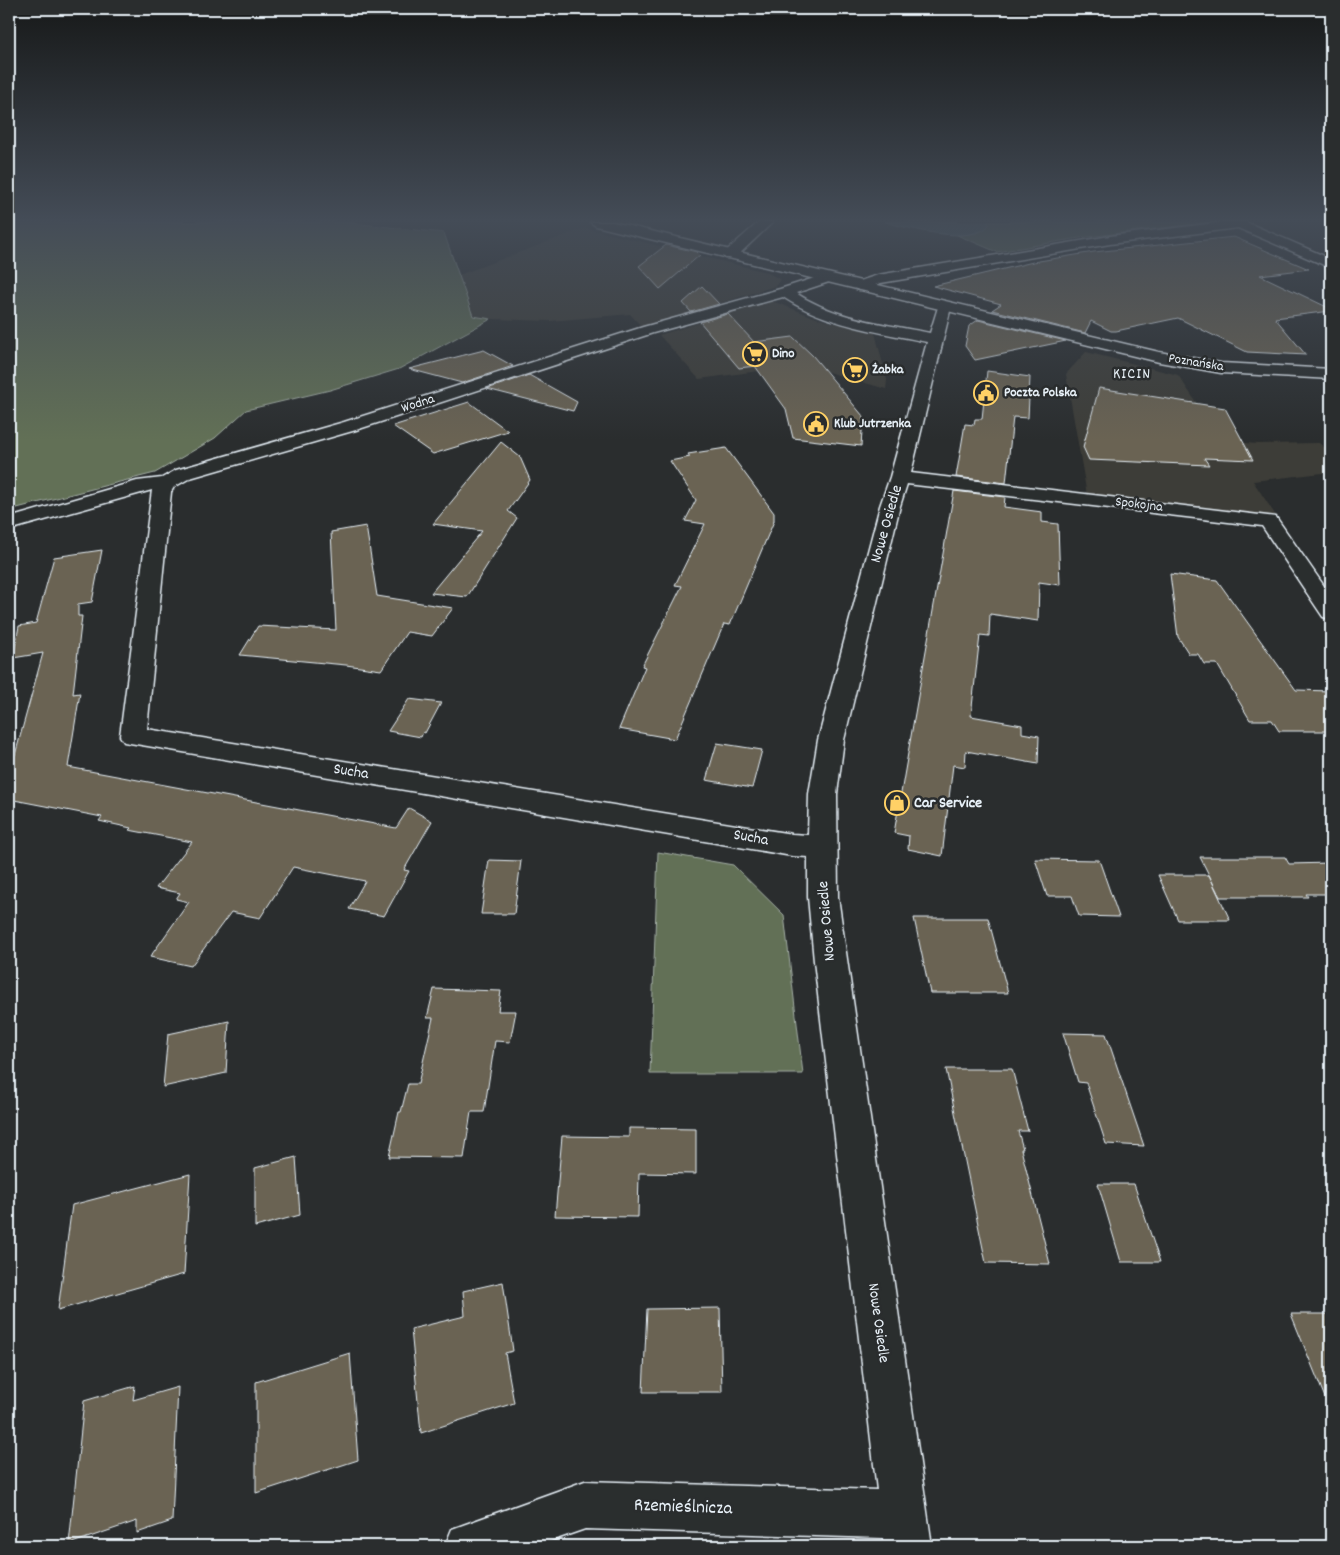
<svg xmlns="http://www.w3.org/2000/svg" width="1340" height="1555" viewBox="0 0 1340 1555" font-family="Dekko,sans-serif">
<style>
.built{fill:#3e3e39}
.green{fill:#626f56;stroke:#a5b0a7}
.water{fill:#506a75;stroke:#8da0a9}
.building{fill:#6b6453;stroke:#e8f1f8}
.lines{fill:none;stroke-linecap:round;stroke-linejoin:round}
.street-casing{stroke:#e8f1f8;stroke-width:3}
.secondary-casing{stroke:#e8f1f8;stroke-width:3}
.street{fill:#2a2d2e;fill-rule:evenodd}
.secondary{fill:#2a2d2e;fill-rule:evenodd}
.labels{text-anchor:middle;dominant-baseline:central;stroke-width:5;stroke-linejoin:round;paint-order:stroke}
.far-poi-label{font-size:14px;font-weight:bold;fill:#e8f1f8;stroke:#2a2d2e;text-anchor:start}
.far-street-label{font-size:14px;fill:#e8f1f8;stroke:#2a2d2e}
.far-quarter-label{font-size:16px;letter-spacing:1px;fill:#e8f1f8;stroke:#2a2d2e}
.street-label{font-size:16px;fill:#e8f1f8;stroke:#2a2d2e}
.poi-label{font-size:16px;font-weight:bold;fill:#e8f1f8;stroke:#2a2d2e;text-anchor:start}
.near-street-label{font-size:19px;fill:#e8f1f8;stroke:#2a2d2e}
</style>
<rect width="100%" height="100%" fill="#2a2d2e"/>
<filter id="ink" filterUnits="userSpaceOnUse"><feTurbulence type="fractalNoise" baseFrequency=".02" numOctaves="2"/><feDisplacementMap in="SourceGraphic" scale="10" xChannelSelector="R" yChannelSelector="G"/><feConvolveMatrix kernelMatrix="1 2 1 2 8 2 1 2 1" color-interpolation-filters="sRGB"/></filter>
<g filter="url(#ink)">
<!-- built -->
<path class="built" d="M 585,228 L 766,272 L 781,280 L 775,286 L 643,328 L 630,314 L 550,321 L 492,319 L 473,316 L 459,275 Z
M 772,301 L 819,319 L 875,333 L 887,380 L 886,389 L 804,365 L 699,379 L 659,335 Z
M 1086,352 L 1178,375 L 1222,441 L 1258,444 L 1319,443 L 1331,453 L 1331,472 L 1253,481 L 1278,519 L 1087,495 L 1066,374 Z"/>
<!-- green -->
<path class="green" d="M 9,222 L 343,222 L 444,233 L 473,316 L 491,319 L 399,369 L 330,390 L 246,410 L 215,438 L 155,473 L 9,510 Z
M 988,222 L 1210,222 L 1079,238 L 997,252 L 957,235 L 969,234 L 989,225 Z
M 658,852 L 733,865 L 784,915 L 803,1074 L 650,1074 Z"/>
<!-- water -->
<path class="water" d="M 885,222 L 988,222 L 989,225 C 973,246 907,228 885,222 Z"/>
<!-- building -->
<path class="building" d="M 1234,237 L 1309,269 L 1260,275 L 1331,309 L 1331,311 L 1275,318 L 1306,355 L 1247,352 L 1178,318 L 1116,331 L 1111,331 L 1091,321 L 1085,333 L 992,310 L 1001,304 L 933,286 L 1033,262 L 1094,252 Z
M 666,245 L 697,252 L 700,255 L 660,289 L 639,266 Z
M 702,286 L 719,304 L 691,312 L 683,303 Z
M 728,314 L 754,342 L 793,337 L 813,356 L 863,416 L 861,446 L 793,438 L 786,409 L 755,366 L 739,368 L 700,322 Z
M 978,320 L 1066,341 L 975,360 L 965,346 L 969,326 Z
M 484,350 L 513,366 L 462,383 L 409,369 Z
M 987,371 L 1030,377 L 1028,418 L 1013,417 L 1006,483 L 956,477 L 965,424 L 974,425 L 975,419 L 982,419 Z
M 529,375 L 577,402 L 573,411 L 487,389 Z
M 1099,388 L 1225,408 L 1253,460 L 1204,458 L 1209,465 L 1089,460 L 1083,447 Z
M 469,402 L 508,431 L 433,454 L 393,426 Z
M 501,442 L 520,457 L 530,480 L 508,511 L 517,518 L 467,597 L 431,593 L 482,531 L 433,524 Z
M 726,448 L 774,513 L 774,521 L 730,625 L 724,624 L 675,739 L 619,729 L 645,667 L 642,666 L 682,586 L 675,585 L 705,524 L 685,521 L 696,500 L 670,461 L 690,457 L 688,454 Z
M 954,491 L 1005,497 L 1004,507 L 1042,512 L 1042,522 L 1058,524 L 1060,585 L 1039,582 L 1038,621 L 990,614 L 989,636 L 980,635 L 971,716 L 1022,725 L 1022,733 L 1039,736 L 1038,764 L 966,751 L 965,767 L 953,765 L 942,856 L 908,849 L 909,836 L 894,833 Z
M 366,526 L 377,596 L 453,608 L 432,636 L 407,632 L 381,670 L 346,665 L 240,655 L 258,626 L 336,630 L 331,532 Z
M 102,550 L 92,602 L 78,604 L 78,616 L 82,616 L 73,694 L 80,693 L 68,767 L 396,828 L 409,808 L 432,821 L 404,870 L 409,871 L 384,916 L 349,909 L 365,881 L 293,867 L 260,918 L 231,912 L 191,966 L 150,957 L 189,902 L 176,899 L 180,893 L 156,888 L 192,842 L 129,830 L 131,828 L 99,821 L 102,817 L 9,799 L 9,761 L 15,755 L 43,653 L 13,658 L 19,626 L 36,623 L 54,557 Z
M 1170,574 L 1217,580 L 1296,690 L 1331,691 L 1331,731 L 1279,731 L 1272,720 L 1250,720 L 1217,664 L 1204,664 L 1198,654 L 1189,654 L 1178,637 Z
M 409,699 L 441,703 L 425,733 L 423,732 L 421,737 L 388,731 Z
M 717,743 L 762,750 L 752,788 L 706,780 Z
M 1200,857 L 1285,857 L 1289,864 L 1331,863 L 1331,894 L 1306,894 L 1308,897 L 1220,897 Z
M 1035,859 L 1099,860 L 1119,917 L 1079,916 L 1072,896 L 1047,896 Z
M 489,860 L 521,861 L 514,914 L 481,914 Z
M 1158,875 L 1209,875 L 1230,920 L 1178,920 Z
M 914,918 L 988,918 L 1008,993 L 930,993 Z
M 434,989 L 501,991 L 498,1011 L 516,1011 L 510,1042 L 495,1041 L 484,1112 L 471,1112 L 464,1158 L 389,1157 L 399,1112 L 401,1112 L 408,1084 L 418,1084 L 433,1018 L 427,1018 Z
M 229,1021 L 226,1073 L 163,1087 L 168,1034 Z
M 1063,1033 L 1106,1034 L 1144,1146 L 1106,1144 L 1086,1083 L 1078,1082 Z
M 946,1069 L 1012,1069 L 1028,1131 L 1018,1131 L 1023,1149 L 1021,1149 L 1050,1264 L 986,1263 Z
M 629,1128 L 696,1129 L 696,1174 L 639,1173 L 638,1217 L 555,1216 L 562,1136 L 629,1137 Z
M 296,1157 L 300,1215 L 255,1227 L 255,1168 Z
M 190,1174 L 184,1274 L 58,1310 L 72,1205 Z
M 1098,1184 L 1134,1184 L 1160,1262 L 1121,1262 Z
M 503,1282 L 513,1351 L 505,1353 L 514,1403 L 421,1433 L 411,1329 L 465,1316 L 463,1291 Z
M 720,1308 L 722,1392 L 643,1392 L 647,1309 Z
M 1291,1314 L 1331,1314 L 1331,1409 L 1330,1410 Z
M 350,1353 L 358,1460 L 256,1493 L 256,1382 Z
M 135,1386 L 133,1400 L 178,1387 L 172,1521 L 137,1533 L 137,1521 L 69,1544 L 84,1401 Z"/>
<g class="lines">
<defs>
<path id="street" d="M 759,222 L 773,222 L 735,258 L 725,258 L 724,255 L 725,252 Z
M 1224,222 L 1246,222 L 1331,259 L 1331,268 L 1238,228 L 1110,244 L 881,283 L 859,290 L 852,286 L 854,283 L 878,275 L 1110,236 Z
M 827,274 L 834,278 L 832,281 L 796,293 C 835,319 885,324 930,333 L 939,304 L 949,304 L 951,307 L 911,473 L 1276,517 L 1331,596 L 1331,619 L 1323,617 L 1262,526 L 907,484 L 900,506 L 844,740 L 837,794 L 838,897 L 932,1546 L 884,1546 L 883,1538 L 585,1529 L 536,1546 L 445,1546 L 452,1529 L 585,1481 L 877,1490 L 814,961 L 808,897 L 808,857 L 792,856 L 124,742 L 120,736 L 152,490 L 9,530 L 9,518 L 137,481 L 162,478 L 176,470 L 344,422 L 643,327 L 780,289 ZM 783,297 C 825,325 879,332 927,342 L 890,477 L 880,506 L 818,740 L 809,794 L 808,835 L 792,834 L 147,729 L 171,492 L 174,487 L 190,478 L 356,430 L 653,333 Z"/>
<path id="secondary" d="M 590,222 L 613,222 L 1159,352 L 1221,363 L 1331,369 L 1331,379 L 1221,373 L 1159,362 L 596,226 Z"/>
</defs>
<!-- street casing -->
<use href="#street" class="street-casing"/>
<!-- secondary casing -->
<use href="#secondary" class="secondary-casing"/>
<!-- street -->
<use href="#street" class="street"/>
<!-- secondary -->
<use href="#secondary" class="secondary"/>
</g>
</g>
<!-- sky -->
<linearGradient id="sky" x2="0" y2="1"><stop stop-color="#171919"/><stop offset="0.5" stop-color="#444c57"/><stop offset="1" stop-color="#444c57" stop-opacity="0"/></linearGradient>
<rect width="1340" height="440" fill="url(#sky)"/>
<!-- icons -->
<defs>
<symbol id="supermarket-ring" viewBox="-11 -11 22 22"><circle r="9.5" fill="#2a2d2e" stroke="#ffd166" stroke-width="1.5"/><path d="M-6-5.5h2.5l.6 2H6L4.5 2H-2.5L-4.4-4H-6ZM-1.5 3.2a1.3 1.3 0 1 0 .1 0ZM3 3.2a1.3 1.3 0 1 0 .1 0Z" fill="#ffd166"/></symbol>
<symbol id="civic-ring" viewBox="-11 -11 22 22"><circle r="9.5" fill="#2a2d2e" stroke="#ffd166" stroke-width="1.5"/><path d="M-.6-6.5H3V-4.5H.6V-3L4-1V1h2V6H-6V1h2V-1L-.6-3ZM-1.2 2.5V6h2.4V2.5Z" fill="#ffd166"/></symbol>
<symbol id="shop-ring" viewBox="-11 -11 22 22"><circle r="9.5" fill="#2a2d2e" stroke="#ffd166" stroke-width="1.5"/><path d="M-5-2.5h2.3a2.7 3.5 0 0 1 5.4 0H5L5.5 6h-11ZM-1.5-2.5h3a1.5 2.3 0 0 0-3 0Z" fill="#ffd166"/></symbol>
</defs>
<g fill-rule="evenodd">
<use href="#supermarket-ring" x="741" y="340" width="28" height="28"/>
<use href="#supermarket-ring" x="841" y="356" width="28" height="28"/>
<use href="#civic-ring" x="972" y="379" width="28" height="28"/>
<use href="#civic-ring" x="802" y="410" width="28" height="28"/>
<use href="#shop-ring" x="883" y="789" width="28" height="28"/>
</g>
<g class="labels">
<!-- far-poi labels -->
<g class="far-poi-label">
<text x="772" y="354">Dino</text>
<text x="872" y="370">Żabka</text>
<text x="1004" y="393">Poczta Polska</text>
<text x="834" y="424">Klub Jutrzenka</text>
</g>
<!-- far-street labels -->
<g class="far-street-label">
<text transform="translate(1196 363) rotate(9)">Poznańska</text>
<text transform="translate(418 404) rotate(-18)">Wodna</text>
<text transform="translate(1139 505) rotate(7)">Spokojna</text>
</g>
<!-- far-quarter labels -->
<g class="far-quarter-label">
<text x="1132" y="374">KICIN</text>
</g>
<!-- street labels -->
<g class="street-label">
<text transform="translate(887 524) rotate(-74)">Nowe Osiedle</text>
<text transform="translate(351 772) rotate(9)">Sucha</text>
<text transform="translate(751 838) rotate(10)">Sucha</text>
<text transform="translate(827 921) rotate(-95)">Nowe Osiedle</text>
<text transform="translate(878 1323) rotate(82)">Nowe Osiedle</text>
</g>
<!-- poi labels -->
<g class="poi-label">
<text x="914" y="803">Car Service</text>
</g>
<!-- near-street labels -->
<g class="near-street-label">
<text transform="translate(683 1508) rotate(2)">Rzemieślnicza</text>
</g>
</g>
<!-- margin -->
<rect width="1340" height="1555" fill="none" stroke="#2a2d2e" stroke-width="30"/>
<rect x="15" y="15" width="1310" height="1525" fill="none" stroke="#e8f1f8" stroke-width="2" filter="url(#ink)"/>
</svg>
